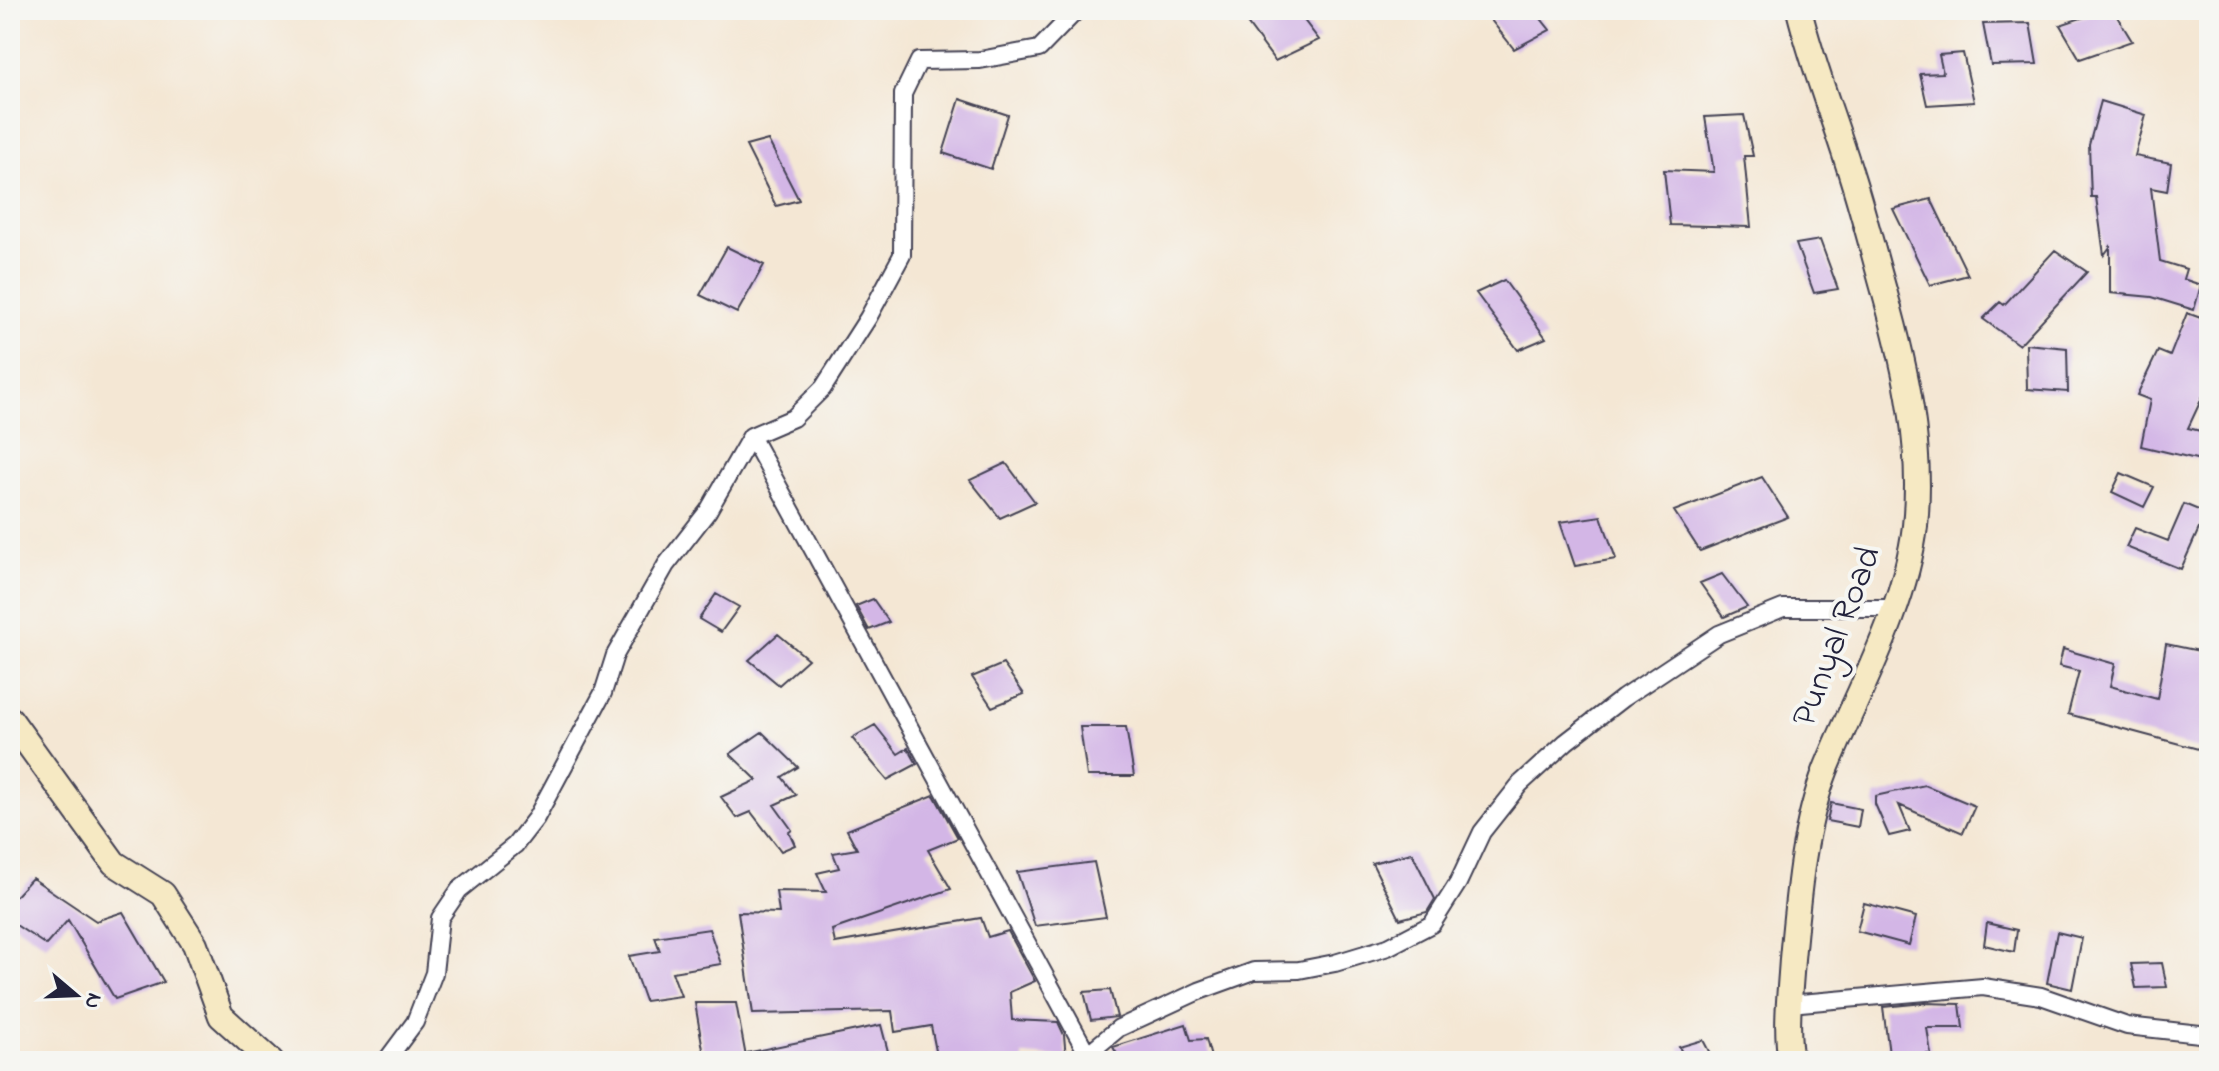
<svg xmlns="http://www.w3.org/2000/svg" width="2219" height="1071" viewBox="0 0 2219 1071" font-family="'Indie Flower',sans-serif">
<style>
.building{fill:#d3b6e6}
.lines{fill:none;stroke-linecap:round;stroke-linejoin:round}
.street-casing{stroke:#424052;stroke-width:20}
.secondary-casing{stroke:#424052;stroke-width:28}
.street{stroke:#fff;stroke-width:16}
.secondary{stroke:#f6e9c3;stroke-width:24}
.labels{text-anchor:middle;dominant-baseline:central;stroke-width:8;stroke-linejoin:round;paint-order:stroke}
.street-label{font-size:36px;fill:#22223b;stroke:#f6f6f2}
</style>
<rect width="100%" height="100%" fill="#f6f6f2"/>
<filter id="ink" filterUnits="userSpaceOnUse"><feTurbulence type="fractalNoise" baseFrequency=".0125" numOctaves="2"/><feDisplacementMap in="SourceGraphic" scale="16" xChannelSelector="R" yChannelSelector="G"/><feConvolveMatrix kernelMatrix="1 2 1 2 8 2 1 2 1" color-interpolation-filters="sRGB"/></filter>
<filter id="wash" filterUnits="userSpaceOnUse"><feTurbulence type="fractalNoise" baseFrequency=".006" numOctaves="4" result="noise"/><feDisplacementMap in="SourceGraphic" scale="32" xChannelSelector="R" yChannelSelector="G"/><feGaussianBlur stdDeviation="1.8" result="paint"/><feColorMatrix in="noise" values="0 0 0 0 0 0 0 0 0 0 0 0 0 0 0 0 0 1.4 0 .05"/><feComposite in="paint" operator="in"/></filter>
<g filter="url(#wash)">
<rect width="100%" height="100%" fill="#f4e7d4"/>
<g id="blocks">
<!-- building -->
<path class="building" d="M 1262,10 L 1296,10 L 1319,40 L 1275,61 L 1244,19 Z
M 1483,10 L 1534,10 L 1550,30 L 1514,49 Z
M 2105,10 L 2113,10 L 2132,41 L 2080,59 L 2060,25 Z
M 2030,23 L 2037,64 L 1991,65 L 1983,24 Z
M 1963,53 L 1974,102 L 1927,105 L 1920,74 L 1943,73 L 1939,55 Z
M 960,99 L 1008,115 L 991,169 L 943,153 Z
M 2101,101 L 2146,115 L 2135,156 L 2171,163 L 2167,191 L 2151,188 L 2160,261 L 2186,269 L 2183,279 L 2201,285 L 2194,310 L 2152,297 L 2110,293 L 2110,247 L 2104,255 L 2096,197 L 2091,197 L 2089,145 Z
M 1744,115 L 1753,156 L 1744,156 L 1751,227 L 1670,225 L 1664,170 L 1714,172 L 1705,117 Z
M 768,140 L 799,200 L 776,206 L 746,146 Z
M 1931,199 L 1968,275 L 1930,285 L 1893,209 Z
M 1820,240 L 1838,289 L 1814,293 L 1796,244 Z
M 727,247 L 764,265 L 737,313 L 700,295 Z
M 2055,250 L 2087,272 L 2019,345 L 1983,319 L 2000,302 L 2004,305 Z
M 1504,280 L 1546,338 L 1518,350 L 1476,293 Z
M 2187,313 L 2209,321 L 2209,383 L 2188,428 L 2209,433 L 2209,462 L 2141,446 L 2150,400 L 2137,395 L 2158,351 L 2170,356 Z
M 2026,344 L 2067,348 L 2068,392 L 2027,389 Z
M 1006,463 L 1035,502 L 1000,518 L 970,480 Z
M 2121,473 L 2154,487 L 2144,507 L 2112,492 Z
M 1762,477 L 1788,517 L 1700,551 L 1674,511 Z
M 2184,504 L 2206,513 L 2181,569 L 2126,547 L 2135,528 L 2168,541 Z
M 1601,516 L 1616,559 L 1575,566 L 1560,522 Z
M 1722,574 L 1747,607 L 1724,617 L 1700,583 Z
M 716,594 L 739,607 L 721,632 L 699,619 Z
M 873,599 L 889,622 L 869,630 L 856,606 Z
M 778,634 L 808,659 L 779,685 L 749,660 Z
M 2166,644 L 2209,653 L 2209,719 L 2202,750 L 2068,714 L 2079,671 L 2059,666 L 2063,649 L 2115,664 L 2110,686 L 2157,699 Z
M 1003,664 L 1024,694 L 992,707 L 972,677 Z
M 875,725 L 898,754 L 908,748 L 917,764 L 887,780 L 852,738 Z
M 1080,727 L 1126,727 L 1134,776 L 1087,776 Z
M 762,732 L 798,767 L 782,777 L 796,795 L 774,805 L 792,830 L 789,832 L 795,845 L 781,851 L 751,812 L 737,818 L 721,797 L 757,780 L 730,754 Z
M 1925,785 L 1975,806 L 1963,833 L 1899,805 L 1910,831 L 1889,836 L 1875,804 L 1875,796 Z
M 934,795 L 958,838 L 928,850 L 951,889 L 832,930 L 835,943 L 981,918 L 988,937 L 1008,931 L 1035,981 L 1010,992 L 1012,1020 L 1058,1022 L 1064,1035 L 1066,1058 L 1023,1055 L 1023,1061 L 938,1061 L 931,1026 L 895,1032 L 892,1011 L 753,1014 L 738,912 L 779,913 L 776,891 L 826,892 L 817,873 L 839,868 L 833,853 L 857,849 L 847,830 Z
M 1831,803 L 1861,809 L 1858,827 L 1827,821 Z
M 1412,853 L 1435,899 L 1427,912 L 1400,919 L 1372,863 Z
M 1094,862 L 1106,917 L 1035,926 L 1017,872 Z
M 32,878 L 96,921 L 123,912 L 164,982 L 115,999 L 68,920 L 46,945 L 10,921 L 10,902 Z
M 1864,903 L 1916,917 L 1909,945 L 1857,931 Z
M 1987,923 L 2017,930 L 2014,952 L 1984,945 Z
M 709,929 L 721,964 L 672,972 L 681,996 L 645,1001 L 629,956 L 660,951 L 655,937 Z
M 2057,932 L 2082,938 L 2072,989 L 2047,983 Z
M 2162,963 L 2167,987 L 2136,988 L 2131,964 Z
M 1110,990 L 1117,1017 L 1091,1020 L 1084,992 Z
M 695,1003 L 736,1003 L 746,1057 L 746,1053 L 881,1025 L 890,1059 L 705,1061 Z
M 1924,1003 L 1960,1004 L 1963,1028 L 1927,1028 L 1931,1054 L 1889,1054 L 1883,1007 Z
M 1186,1024 L 1191,1040 L 1206,1039 L 1212,1061 L 1121,1061 L 1113,1047 Z
M 1703,1040 L 1714,1061 L 1687,1061 L 1679,1047 Z"/>
</g>
</g>
<g filter="url(#ink)">
<use href="#blocks" fill-opacity="0" stroke="#424052" stroke-width="2"/>
<g class="lines">
<defs>
<path id="street" d="M 751,436 L 1087,1053
M 1789,1004 L 1983,987 L 2041,996 L 2127,1026 L 2209,1035
M 386,1061 L 415,1022 L 434,973 L 440,918 L 459,890 L 515,845 L 536,818 L 603,693 L 615,655 L 666,565 L 708,511 L 751,436 L 793,418 L 823,388 L 868,318 L 902,255 L 903,94 L 919,61 L 980,60 L 1039,49 L 1077,10
M 1079,1061 L 1119,1028 L 1199,991 L 1254,971 L 1299,970 L 1335,963 L 1388,947 L 1432,924 L 1458,883 L 1482,832 L 1520,784 L 1566,742 L 1623,698 L 1719,634 L 1783,608 L 1894,608"/>
<path id="secondary" d="M 10,719 L 114,863 L 163,894 L 195,944 L 221,1016 L 271,1061
M 1791,1061 C 1785,1027 1790,993 1792,959 C 1798,895 1803,828 1826,769 C 1858,691 1905,610 1915,526 C 1923,446 1906,369 1885,294 C 1874,255 1864,215 1852,177 C 1835,121 1813,67 1799,10"/>
</defs>
<!-- street casing -->
<use href="#street" class="street-casing"/>
<!-- secondary casing -->
<use href="#secondary" class="secondary-casing"/>
<!-- street -->
<use href="#street" class="street"/>
<!-- secondary -->
<use href="#secondary" class="secondary"/>
</g>
</g>
<g class="labels">
<!-- street labels -->
<g class="street-label">
<text transform="translate(1838 637) rotate(-69)">Punyal Road</text>
</g>
</g>
<!-- margin -->
<rect width="2219" height="1071" fill="none" stroke="#f6f6f2" stroke-width="40"/>
<!-- north arrow -->
<g transform="translate(76 995) rotate(109)" stroke="#f6f6f2" stroke-width="6" paint-order="stroke">
<path d="M0-6L14 30L0 20L-14 30Z" fill="#22223b"/>
<text y="-12" font-size="22" font-weight="bold" text-anchor="middle" fill="#22223b">N</text>
</g>
</svg>
